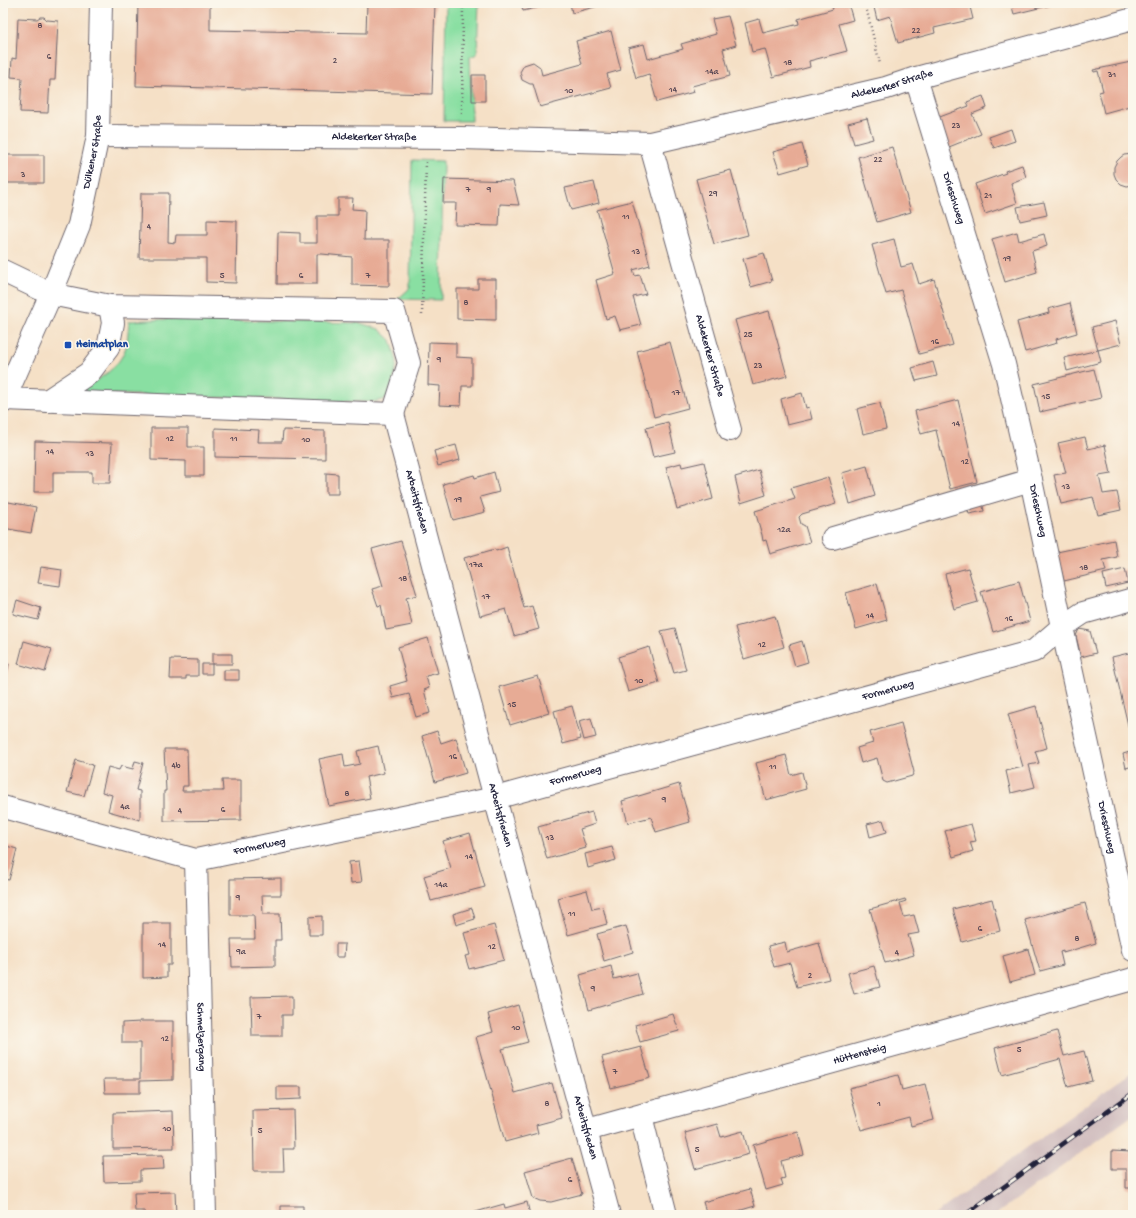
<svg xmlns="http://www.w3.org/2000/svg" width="1136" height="1218" viewBox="0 0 1136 1218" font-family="'Gochi Hand',sans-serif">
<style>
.railway{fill:#d2bfc0}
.green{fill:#89dfa2;stroke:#56806e}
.building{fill:#e7ab95}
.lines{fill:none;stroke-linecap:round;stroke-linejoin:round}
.minor-casing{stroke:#6c646c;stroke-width:24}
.path{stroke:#6c646c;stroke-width:2.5;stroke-dasharray:1 3;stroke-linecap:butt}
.minor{stroke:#fff;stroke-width:22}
.rail-casing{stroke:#22223b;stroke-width:4.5}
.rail{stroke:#fbf7ec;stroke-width:3;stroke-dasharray:9;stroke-linecap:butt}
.transit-dot{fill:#1a4fb4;stroke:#fbf7ec;stroke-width:1.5}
.labels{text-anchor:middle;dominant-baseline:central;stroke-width:3;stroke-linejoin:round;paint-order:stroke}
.number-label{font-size:9px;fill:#534452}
.street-label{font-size:11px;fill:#22223b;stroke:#fbf7ec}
.transit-label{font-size:11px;font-weight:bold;fill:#164399;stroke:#fbf7ec;text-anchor:start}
</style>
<rect width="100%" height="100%" fill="#fbf7ec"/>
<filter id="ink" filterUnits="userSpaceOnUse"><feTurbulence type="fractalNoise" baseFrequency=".025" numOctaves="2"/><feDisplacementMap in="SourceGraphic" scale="8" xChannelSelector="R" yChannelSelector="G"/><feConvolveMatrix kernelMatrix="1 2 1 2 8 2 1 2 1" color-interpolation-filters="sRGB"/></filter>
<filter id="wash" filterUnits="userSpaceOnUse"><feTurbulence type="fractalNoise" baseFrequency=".012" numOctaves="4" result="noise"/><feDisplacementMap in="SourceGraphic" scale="16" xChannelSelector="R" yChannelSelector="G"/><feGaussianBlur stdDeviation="0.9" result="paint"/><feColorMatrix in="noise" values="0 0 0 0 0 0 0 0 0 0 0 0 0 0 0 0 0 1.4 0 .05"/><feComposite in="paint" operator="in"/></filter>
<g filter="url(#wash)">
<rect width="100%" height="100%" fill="#f5e0c6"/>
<!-- railway -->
<path class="railway" d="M 1133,1071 L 1133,1115 L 995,1215 L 934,1215 Z"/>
<!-- green -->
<path class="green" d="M 446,3 L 479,3 L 477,54 L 470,57 L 472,121 L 444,121 Z
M 412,160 L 443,161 L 441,300 L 398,299 L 410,288 Z
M 170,319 L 360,323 L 379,329 L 391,340 L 397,362 L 391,394 L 383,400 L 371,402 L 70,393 C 93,383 121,371 127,343 C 128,336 128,328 129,321 Z"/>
<g id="blocks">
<!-- building -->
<path class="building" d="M 138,3 L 210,3 L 210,30 L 366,33 L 367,3 L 435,3 L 432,94 L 136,86 Z
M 521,3 L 553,3 L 553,4 L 523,11 Z
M 570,3 L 606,3 L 606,4 L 572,13 Z
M 831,3 L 848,3 L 853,20 L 839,24 L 847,51 L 809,61 L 810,67 L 773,77 L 765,49 L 752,52 L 745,23 L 759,19 L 763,33 L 799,24 L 798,19 L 833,9 Z
M 873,3 L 969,3 L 973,19 L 934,28 L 935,33 L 898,43 L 890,16 L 877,20 Z
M 1011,3 L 1051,3 L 1051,5 L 1014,14 Z
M 728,16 L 736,45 L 723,49 L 730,76 L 692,86 L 694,92 L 657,102 L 649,74 L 636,78 L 628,48 L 644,44 L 648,59 L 683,49 L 681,44 L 716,34 L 712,19 Z
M 40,17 L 44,17 L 47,20 L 58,21 L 55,80 L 50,80 L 48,113 L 20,112 L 22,78 L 11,77 L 12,58 L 16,59 L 18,18 L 37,19 Z
M 611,31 L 621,70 L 607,74 L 611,88 L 540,107 L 533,84 L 530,84 L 522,80 L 520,72 L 524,65 L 533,62 L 540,67 L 542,75 L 582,64 L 576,41 Z
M 1131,62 L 1133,69 L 1133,105 L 1104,113 L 1099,92 L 1103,91 L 1098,71 L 1094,72 L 1093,70 Z
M 472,75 L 485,75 L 485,101 L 472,101 Z
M 983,96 L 987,108 L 972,114 L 981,134 L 949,147 L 937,118 L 969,106 L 967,102 Z
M 867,118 L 873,139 L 854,144 L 848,123 Z
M 1011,129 L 1015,141 L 994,148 L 989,137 Z
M 802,144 L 808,165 L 780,173 L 773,152 Z
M 892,147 L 911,212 L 877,222 L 858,157 Z
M 1133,154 L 1133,185 L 1127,186 L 1121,184 L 1116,179 L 1114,174 L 1114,167 L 1117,161 L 1121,157 L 1124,155 Z
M 3,155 L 44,155 L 44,183 L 3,183 Z
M 1022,165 L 1026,177 L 1011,183 L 1017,203 L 985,214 L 975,184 L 1006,173 L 1005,171 Z
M 731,170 L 748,235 L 714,244 L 696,179 Z
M 444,179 L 513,181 L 519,205 L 500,204 L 499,226 L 455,225 L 456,203 L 443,203 Z
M 594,182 L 599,203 L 571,210 L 565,188 Z
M 141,193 L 169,193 L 168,242 L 175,243 L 176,235 L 207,235 L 207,220 L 237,221 L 236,283 L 206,282 L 206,258 L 139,258 Z
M 338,198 L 353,198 L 352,209 L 365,210 L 364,240 L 389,240 L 389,286 L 352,285 L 352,257 L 322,254 L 317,254 L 317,284 L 277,284 L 278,232 L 300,233 L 300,243 L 317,243 L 317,216 L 338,216 Z
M 632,201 L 650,265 L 633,270 L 635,276 L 640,275 L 646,294 L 633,297 L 641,325 L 620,330 L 615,316 L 606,319 L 596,280 L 615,274 L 597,210 Z
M 1044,202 L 1047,215 L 1020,221 L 1017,207 Z
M 1017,232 L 1019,241 L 1044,234 L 1047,246 L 1032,251 L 1037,272 L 1005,282 L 992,239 Z
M 894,239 L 901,267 L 913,264 L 919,284 L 934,279 L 953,345 L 919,354 L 901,290 L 886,294 L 872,245 Z
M 764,253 L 772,281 L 751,287 L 743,259 Z
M 478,279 L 496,279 L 496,320 L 457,319 L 457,289 L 478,289 Z
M 1070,303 L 1077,333 L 1056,339 L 1057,343 L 1025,352 L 1017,322 L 1049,313 L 1048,309 Z
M 769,311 L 787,376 L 753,385 L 735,320 Z
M 1115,321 L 1121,344 L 1098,350 L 1092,327 Z
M 429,342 L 456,343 L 456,357 L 472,358 L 472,386 L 462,386 L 461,406 L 439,405 L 440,386 L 428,385 Z
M 670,342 L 688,408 L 654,417 L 637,351 Z
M 1098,350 L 1101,362 L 1067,371 L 1064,358 Z
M 933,362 L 937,376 L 916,381 L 912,368 Z
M 1094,369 L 1101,398 L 1040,412 L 1034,384 Z
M 802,393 L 806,408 L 809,407 L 812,419 L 787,425 L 781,399 Z
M 958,400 L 977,482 L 950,489 L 936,430 L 921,434 L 915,411 Z
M 880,403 L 886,429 L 863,434 L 857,409 Z
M 668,422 L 675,452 L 653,457 L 646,428 Z
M 151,428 L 188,428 L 188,447 L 204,447 L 204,476 L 186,476 L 186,461 L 151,460 Z
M 215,428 L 259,430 L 258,442 L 282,442 L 283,430 L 325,431 L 325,459 L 215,457 Z
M 1085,437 L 1088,449 L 1105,445 L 1111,474 L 1099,476 L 1103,494 L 1117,492 L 1121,510 L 1098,515 L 1093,497 L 1061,504 L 1054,475 L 1066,473 L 1058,443 Z
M 35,441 L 112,443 L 110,483 L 92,483 L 92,472 L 53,472 L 53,492 L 34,492 Z
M 456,445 L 460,460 L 438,466 L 434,451 Z
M 704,462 L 713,499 L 677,509 L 666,467 L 681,463 L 682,467 Z
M 867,466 L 875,496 L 850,504 L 842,473 Z
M 759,470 L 766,495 L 741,503 L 735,477 Z
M 494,472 L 499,492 L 480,497 L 485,512 L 453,520 L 443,484 L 474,475 L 475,478 Z
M 326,473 L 338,474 L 338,494 L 326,494 Z
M 828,477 L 836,504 L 802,514 L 799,517 L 801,524 L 805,526 L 810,542 L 770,554 L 766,540 L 763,541 L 762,535 L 755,511 L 795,499 L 791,488 Z
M 3,501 L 36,507 L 31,533 L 3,528 Z
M 982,502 L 984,511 L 969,514 L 966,505 Z
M 1114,540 L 1117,557 L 1103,560 L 1106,571 L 1064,581 L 1057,552 Z
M 401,541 L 417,595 L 406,598 L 412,625 L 386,630 L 381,605 L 378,606 L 372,589 L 383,586 L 372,549 Z
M 507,547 L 524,608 L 532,606 L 539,629 L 514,636 L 506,609 L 480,616 L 464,558 L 495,549 L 496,551 Z
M 41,567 L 62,570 L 60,586 L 38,583 Z
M 968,568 L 978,602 L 954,609 L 945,574 Z
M 1125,569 L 1128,583 L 1106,588 L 1103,574 Z
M 1019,581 L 1030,621 L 993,632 L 981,592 Z
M 877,584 L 887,620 L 856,629 L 846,593 Z
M 17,600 L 41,608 L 38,620 L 13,614 Z
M 775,616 L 784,647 L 744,659 L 735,627 Z
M 675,628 L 686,670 L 674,673 L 661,631 Z
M 1079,629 L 1090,631 L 1096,653 L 1081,657 L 1076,636 Z
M 428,638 L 438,673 L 426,676 L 429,688 L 424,690 L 430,713 L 416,717 L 409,694 L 393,698 L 390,686 L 407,681 L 398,647 Z
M 24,641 L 52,649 L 45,672 L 18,664 Z
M 802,641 L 808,662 L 795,666 L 789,645 Z
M 649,647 L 659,683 L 628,692 L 618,657 Z
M 1133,652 L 1133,738 L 1131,738 L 1112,657 Z
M 212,654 L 232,654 L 232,664 L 212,664 Z
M 171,659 L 198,660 L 198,676 L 186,676 L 186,679 L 170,679 Z
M 3,663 L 9,664 L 5,682 L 3,682 Z
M 202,664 L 212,664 L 212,674 L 202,674 Z
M 224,670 L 239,670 L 239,680 L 224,680 Z
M 538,676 L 549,713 L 510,725 L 499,687 Z
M 572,706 L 581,739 L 563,744 L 554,711 Z
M 1036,706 L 1047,748 L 1035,751 L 1039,763 L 1029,765 L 1035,787 L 1011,793 L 1006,771 L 1023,767 L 1008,714 Z
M 591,718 L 596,737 L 584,740 L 579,721 Z
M 901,723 L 914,772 L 912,776 L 887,783 L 883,781 L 877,758 L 861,763 L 857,748 L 873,743 L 870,732 Z
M 437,731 L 441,743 L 456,738 L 466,773 L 435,782 L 422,736 Z
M 378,746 L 384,773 L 366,777 L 370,798 L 329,806 L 319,759 L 343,754 L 345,767 L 360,764 L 357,751 Z
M 164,749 L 187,749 L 188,786 L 183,786 L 182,791 L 223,791 L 222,780 L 241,780 L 241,820 L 164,821 L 164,791 L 166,791 Z
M 1133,751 L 1133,766 L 1126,768 L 1123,754 Z
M 786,755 L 791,775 L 802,772 L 806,789 L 766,800 L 756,763 Z
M 76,760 L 93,765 L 84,796 L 67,792 Z
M 135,761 L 143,763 L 136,790 L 140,791 L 140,820 L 108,811 L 112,795 L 102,792 L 108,767 L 119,770 L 121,766 L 133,769 Z
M 679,784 L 690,822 L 656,832 L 651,817 L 628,823 L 622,801 Z
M 1133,798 L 1133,816 L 1132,816 L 1129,799 Z
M 592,812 L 595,824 L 580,829 L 586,848 L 547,859 L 538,827 Z
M 883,820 L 887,832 L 870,837 L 867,824 Z
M 971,824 L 976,841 L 970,842 L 973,851 L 953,857 L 945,831 Z
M 470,833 L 485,887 L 431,901 L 424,876 L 451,868 L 443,841 Z
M 3,845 L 17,849 L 9,880 L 3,879 Z
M 612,847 L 616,860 L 588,868 L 585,854 Z
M 359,861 L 362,882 L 351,883 L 349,862 Z
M 281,878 L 281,895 L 262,895 L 263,914 L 280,914 L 281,940 L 275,940 L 275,966 L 232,967 L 231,939 L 255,939 L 254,915 L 230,915 L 230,879 Z
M 587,890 L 592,909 L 603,907 L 607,924 L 568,935 L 558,898 Z
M 905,899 L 906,901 L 900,903 L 904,917 L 914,915 L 919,933 L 908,935 L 914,955 L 885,963 L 870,909 Z
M 992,899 L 1000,931 L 962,942 L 953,909 Z
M 1085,903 L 1096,943 L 1063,953 L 1063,951 L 1060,952 L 1063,965 L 1040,971 L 1025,920 Z
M 472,908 L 475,919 L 456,925 L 453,914 Z
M 322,916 L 322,935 L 309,935 L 309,917 Z
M 143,923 L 171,923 L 171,965 L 167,965 L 167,977 L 143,978 Z
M 494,925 L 504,960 L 469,969 L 465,956 L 470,955 L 464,933 Z
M 626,926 L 633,952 L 604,961 L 597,934 Z
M 785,942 L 787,952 L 819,943 L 829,979 L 797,987 L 790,963 L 774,967 L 768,946 Z
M 336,944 L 345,944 L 344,957 L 336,957 Z
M 1028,949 L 1035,975 L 1010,982 L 1003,956 Z
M 611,966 L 614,979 L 637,973 L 643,994 L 589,1010 L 580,975 Z
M 874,966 L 880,987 L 854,994 L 848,973 Z
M 292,996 L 292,1015 L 282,1015 L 282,1036 L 252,1036 L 251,997 Z
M 518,1005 L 528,1042 L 502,1049 L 515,1093 L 552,1083 L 562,1118 L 536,1125 L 538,1133 L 505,1142 L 476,1037 L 493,1032 L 488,1014 Z
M 673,1014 L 679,1031 L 640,1042 L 635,1025 Z
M 140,1021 L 173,1021 L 173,1080 L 140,1081 L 140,1093 L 105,1093 L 104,1079 L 140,1079 L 140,1043 L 122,1043 L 122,1023 L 140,1022 Z
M 1057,1031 L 1064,1056 L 1084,1051 L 1092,1081 L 1068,1087 L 1060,1059 L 1002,1075 L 995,1048 Z
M 641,1047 L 650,1078 L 611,1088 L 602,1057 Z
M 898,1075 L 902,1090 L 925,1084 L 934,1120 L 911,1126 L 909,1117 L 861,1130 L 849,1088 Z
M 277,1087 L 301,1087 L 301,1099 L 277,1100 Z
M 293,1110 L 294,1149 L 283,1149 L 284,1171 L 254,1171 L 253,1111 Z
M 173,1111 L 174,1148 L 113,1149 L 113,1113 Z
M 717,1124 L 721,1137 L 743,1131 L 749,1154 L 695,1169 L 685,1133 Z
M 798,1132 L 804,1155 L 781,1161 L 785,1178 L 781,1179 L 783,1185 L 766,1190 L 753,1145 Z
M 1131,1139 L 1133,1139 L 1133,1188 L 1126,1188 L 1126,1169 L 1112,1169 L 1112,1151 L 1131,1152 Z
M 163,1155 L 164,1169 L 140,1170 L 140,1181 L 104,1182 L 103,1156 Z
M 572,1158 L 582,1194 L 551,1202 L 540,1201 L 533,1198 L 525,1171 Z
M 750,1189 L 755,1206 L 738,1211 L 739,1215 L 707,1215 L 703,1202 Z
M 175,1192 L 176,1215 L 145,1215 L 145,1211 L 135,1211 L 134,1193 Z
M 527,1202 L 530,1215 L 465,1215 L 504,1204 L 505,1208 Z
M 281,1206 L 303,1206 L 303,1215 L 281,1215 Z"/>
</g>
</g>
<g filter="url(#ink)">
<use href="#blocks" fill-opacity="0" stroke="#6c646c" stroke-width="1"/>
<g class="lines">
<defs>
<g id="minor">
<path id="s1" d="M 916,78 L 1004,364 L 1031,480 L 1062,627 L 1133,950"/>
<path id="s2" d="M 98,136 L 461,138 L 650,143 L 886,88 L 916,78 L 1133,19"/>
<path id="s3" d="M 650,143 L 730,430"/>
<path d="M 3,271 L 51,294 L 110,306 L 394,311 L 409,363 L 393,414 L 4,399"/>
<path d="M 47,401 L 89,373 L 108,348 L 113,323 L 110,306"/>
<path id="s4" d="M 3,402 L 51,294 L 79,225 L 98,136 L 101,3"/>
<path id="s5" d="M 393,414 L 495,798 L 609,1215"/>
<path d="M 833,538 L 1031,480"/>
<path id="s6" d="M 3,807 L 196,860 L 495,798 L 1034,651 L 1062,627 L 1083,613 L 1133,599"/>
<path id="s7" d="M 196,860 L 205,1215"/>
<path d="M 641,1116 L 666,1215"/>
<path id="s8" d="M 587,1130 L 1133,979"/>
</g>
</defs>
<!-- minor casing -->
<use href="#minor" class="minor-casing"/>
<!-- path -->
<path class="path" d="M 865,3 L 880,64
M 462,113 L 463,3
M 422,315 L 426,162"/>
<!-- minor -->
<use href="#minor" class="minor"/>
<defs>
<path id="rail" d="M 965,1215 L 1133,1093"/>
</defs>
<!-- rail casing -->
<use href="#rail" class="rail-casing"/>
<!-- rail -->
<use href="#rail" class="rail"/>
</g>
</g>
<!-- markers -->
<rect class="transit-dot" x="64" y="341" width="8" height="8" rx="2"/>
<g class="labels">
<!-- number labels -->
<g class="number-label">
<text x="40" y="26">8</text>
<text x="916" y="31">22</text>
<text x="49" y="57">6</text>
<text x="335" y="61">2</text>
<text x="788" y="63">18</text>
<text x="712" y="72">14a</text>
<text x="1112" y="75">31</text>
<text x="673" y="90">14</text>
<text x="569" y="91">10</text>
<text x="956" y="126">23</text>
<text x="878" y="160">22</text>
<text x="23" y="175">3</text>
<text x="468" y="190">7</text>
<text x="489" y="190">9</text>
<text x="713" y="194">29</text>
<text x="988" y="196">21</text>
<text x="626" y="217">11</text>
<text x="149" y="227">4</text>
<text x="636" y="252">13</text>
<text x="1007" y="259">19</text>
<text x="222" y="276">5</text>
<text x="301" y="276">6</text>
<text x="368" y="276">7</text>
<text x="466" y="303">8</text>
<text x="748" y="335">25</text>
<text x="935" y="342">16</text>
<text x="439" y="360">9</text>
<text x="758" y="366">23</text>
<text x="676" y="393">17</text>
<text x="1046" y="397">15</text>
<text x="956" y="424">14</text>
<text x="170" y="439">12</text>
<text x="234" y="439">11</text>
<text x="306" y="440">10</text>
<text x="50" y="452">14</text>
<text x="90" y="454">13</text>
<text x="965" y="462">12</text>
<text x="1066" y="487">13</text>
<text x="458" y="500">19</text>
<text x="784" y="530">12a</text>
<text x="476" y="565">17a</text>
<text x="1084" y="568">18</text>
<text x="403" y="579">18</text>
<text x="486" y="597">17</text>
<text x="870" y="616">14</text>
<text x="1009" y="619">16</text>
<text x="762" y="645">12</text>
<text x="639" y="681">10</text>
<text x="512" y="705">15</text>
<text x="453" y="757">16</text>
<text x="176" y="766">4b</text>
<text x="773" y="767">11</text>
<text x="347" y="794">8</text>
<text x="664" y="800">9</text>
<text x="125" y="807">4a</text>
<text x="223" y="810">6</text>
<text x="180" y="811">4</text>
<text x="550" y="838">13</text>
<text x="469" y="857">14</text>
<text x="441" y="885">14a</text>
<text x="238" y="898">9</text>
<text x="572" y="914">11</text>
<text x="980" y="929">6</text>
<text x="1077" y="939">8</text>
<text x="162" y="945">14</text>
<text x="492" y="947">12</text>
<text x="241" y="952">9a</text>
<text x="897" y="953">4</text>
<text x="810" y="976">2</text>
<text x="593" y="989">9</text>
<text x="259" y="1017">7</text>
<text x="516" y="1028">10</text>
<text x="165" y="1039">12</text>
<text x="1019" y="1050">5</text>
<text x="615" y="1072">7</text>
<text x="547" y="1104">8</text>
<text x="879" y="1104">1</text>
<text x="167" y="1129">10</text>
<text x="260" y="1131">5</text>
<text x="697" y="1150">5</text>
<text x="570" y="1180">6</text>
</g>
<!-- street labels -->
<g class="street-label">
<text stroke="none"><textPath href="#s2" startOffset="801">Aldekerker Straße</textPath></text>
<text stroke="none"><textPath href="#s2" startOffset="276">Aldekerker Straße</textPath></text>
<text stroke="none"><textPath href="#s4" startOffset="267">Dülkener Straße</textPath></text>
<text stroke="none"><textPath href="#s1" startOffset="126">Drieschweg</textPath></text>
<text stroke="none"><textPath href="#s3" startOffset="221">Aldekerker Straße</textPath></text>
<text stroke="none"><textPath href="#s5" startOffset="91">Arbeitsfrieden</textPath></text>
<text stroke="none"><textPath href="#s1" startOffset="450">Drieschweg</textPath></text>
<text stroke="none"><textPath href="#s6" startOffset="913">Formerweg</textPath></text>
<text stroke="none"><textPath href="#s6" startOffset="589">Formerweg</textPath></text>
<text stroke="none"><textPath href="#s5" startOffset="415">Arbeitsfrieden</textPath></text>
<text stroke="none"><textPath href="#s1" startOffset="774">Drieschweg</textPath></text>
<text stroke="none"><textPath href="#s6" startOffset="265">Formerweg</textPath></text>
<text stroke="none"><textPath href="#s7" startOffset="177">Schmelzergang</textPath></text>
<text stroke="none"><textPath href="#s8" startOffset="283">Hüttensteig</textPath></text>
<text stroke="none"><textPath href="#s5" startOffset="739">Arbeitsfrieden</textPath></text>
</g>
<!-- transit labels -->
<g class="transit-label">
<text x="76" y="345">Heimatplan</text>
</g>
</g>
<!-- margin -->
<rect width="1136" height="1218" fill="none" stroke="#fbf7ec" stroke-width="16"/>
</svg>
